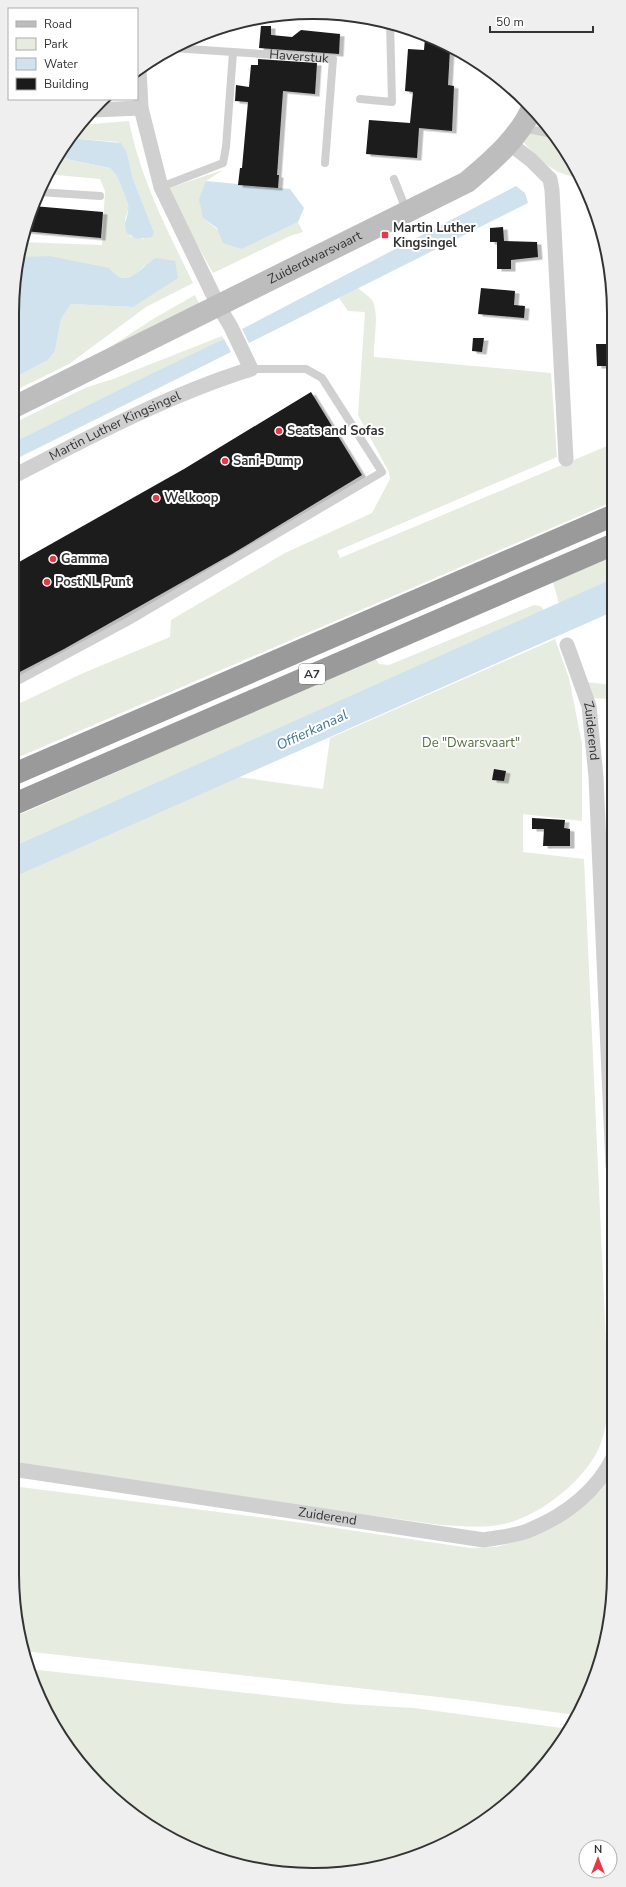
<svg xmlns="http://www.w3.org/2000/svg" width="626" height="1887" viewBox="0 0 626 1887" font-family="'Nunito Sans',sans-serif">
<style>
.green{fill:#e6ecdf}
.water{fill:#cfe2ee}
.building{fill:#1a1a1a;filter:url(#shadow)}
.lines{fill:none;stroke-linecap:round;stroke-linejoin:round}
.lane{stroke:#d0d0d0;stroke-width:8}
.street{stroke:#d0d0d0;stroke-width:15}
.secondary{stroke:#bdbdbd;stroke-width:22}
.highway{stroke:#9a9a9a;stroke-width:22}
.poi-dot{fill:#e63946;stroke:#fff;stroke-width:1.5}
.labels{text-anchor:middle;dominant-baseline:central;stroke-width:4;stroke-linejoin:round;paint-order:stroke}
.shield{fill:#fff;stroke:#707070;stroke-width:1}
.shield-label{font-size:12px;font-weight:bold;fill:#333}
.street-label{font-size:13px;fill:#333;stroke:#fff}
.poi-label{font-size:13px;font-weight:bold;fill:#333;stroke:#fff;text-anchor:start}
.park-label{font-size:13px;fill:#56703f;stroke:#fff}
.water-label{font-size:14px;font-style:italic;fill:#3f7597;stroke:#fff}
.rim{fill:none;stroke:#333;stroke-width:2}
</style>
<defs>
<filter id="shadow"><feDropShadow dx="4.5" dy="2.5" stdDeviation="0" flood-color="#0004"/></filter>
</defs>
<rect width="100%" height="100%" fill="#fff"/>
<!-- green -->
<path class="green" d="M 539,114 L 578,177 C 552,175 538,157 520,139 Z
M 129,121 C 141,181 167,229 193,283 L 146,307 L 69,364 L 12,392 L 12,379 L 48,360 L 55,351 L 61,319 L 71,304 L 133,307 L 145,265 L 135,275 L 125,278 L 26,257 L 19,262 L 21,242 L 102,245 L 105,191 L 100,179 L 46,174 L 58,155 L 71,160 L 110,168 L 117,176 L 128,204 L 129,208 L 125,219 L 130,236 L 143,239 L 154,232 L 133,179 L 127,153 L 118,142 L 69,138 L 79,125 Z
M 223,170 L 206,181 L 203,218 L 242,249 L 298,222 L 303,232 L 290,236 L 213,273 L 195,241 L 169,188 Z
M 358,288 C 362,292 369,296 372,300 C 380,313 373,342 374,357 L 551,373 L 557,457 L 337,551 L 340,558 L 612,444 L 612,502 L 12,760 L 12,707 L 81,674 L 170,637 L 171,620 L 285,553 L 372,513 L 390,479 L 389,472 L 358,415 L 365,312 L 348,311 L 339,298 Z
M 195,295 L 201,307 L 98,355 L 153,319 Z
M 222,336 L 224,339 L 213,345 L 132,383 L 12,443 L 12,424 L 85,388 L 113,379 Z
M 612,557 L 612,579 L 559,604 L 553,582 Z
M 534,605 L 540,606 L 544,610 L 12,847 L 12,818 L 375,658 L 379,664 L 389,665 Z
M 555,639 L 569,678 L 582,744 L 582,821 L 523,814 L 523,852 L 584,859 L 609,1409 C 606,1422 604,1438 598,1450 C 582,1483 536,1519 499,1525 C 480,1528 460,1526 441,1525 L 12,1466 L 12,878 L 238,777 L 323,789 L 330,738 Z
M 586,682 L 612,685 L 612,699 L 591,698 Z
M 614,1475 L 614,1574 L 604,1652 L 575,1715 L 465,1700 L 23,1651 C 7,1598 12,1540 12,1486 L 289,1521 L 470,1548 L 496,1547 L 526,1539 L 578,1510 L 598,1493 Z
M 29,1669 L 346,1704 L 414,1708 L 569,1729 L 563,1741 L 526,1787 L 480,1824 L 391,1865 L 332,1874 L 274,1872 L 180,1844 L 130,1813 L 87,1773 L 35,1689 Z"/>
<!-- water -->
<path class="water" d="M 69,138 L 121,143 L 127,153 L 133,179 L 154,232 L 152,237 L 137,239 L 127,233 C 122,222 130,215 128,204 L 117,176 L 110,168 L 71,160 L 58,155 Z
M 206,181 L 290,189 L 304,208 L 298,222 L 242,249 L 223,243 L 217,228 L 203,218 L 199,199 Z
M 516,186 L 525,193 L 528,203 L 249,343 L 242,329 Z
M 49,256 L 109,268 C 127,291 139,268 156,258 L 175,261 L 178,278 L 133,307 L 71,304 L 61,319 L 55,351 L 48,360 L 12,379 L 12,313 L 19,262 L 26,257 Z
M 224,339 L 231,352 L 12,461 L 12,443 L 132,383 Z
M 612,579 L 612,612 L 12,878 L 12,847 Z"/>
<!-- building -->
<path class="building" d="M 261,26 L 271,26 L 271,35 L 292,37 L 301,30 L 340,34 L 339,54 L 259,48 Z
M 425,38 L 450,49 L 448,85 L 454,86 L 452,131 L 419,128 L 417,158 L 366,154 L 369,120 L 410,123 L 413,92 L 405,91 L 408,49 L 424,50 Z
M 258,59 L 317,63 L 315,94 L 283,91 L 277,175 L 279,175 L 278,188 L 238,185 L 240,168 L 242,168 L 248,102 L 235,101 L 236,85 L 249,87 L 251,65 L 258,65 Z
M 33,206 L 103,212 L 101,238 L 24,231 Z
M 503,227 L 504,241 L 537,242 L 538,257 L 511,260 L 511,269 L 497,269 L 497,242 L 490,242 L 490,228 Z
M 481,288 L 515,291 L 514,305 L 525,306 L 524,318 L 478,314 Z
M 473,338 L 484,338 L 482,352 L 472,351 Z
M 596,344 L 612,344 L 612,355 L 608,355 L 609,366 L 597,366 Z
M 311,392 L 362,475 L 232,554 L 64,649 L 12,676 L 12,566 L 184,469 Z
M 494,769 L 506,771 L 504,781 L 492,780 Z
M 532,818 L 565,820 L 564,828 L 570,829 L 570,846 L 543,846 L 544,829 L 532,829 Z"/>
<g class="lines">
<!-- lane -->
<g class="lane">
<path id="s1" d="M 233,52 L 333,59 L 325,163"/>
<path d="M 360,99 L 392,102 L 390,22"/>
<path d="M 523,128 L 552,134"/>
<path d="M 394,179 L 407,212"/>
<path d="M 161,187 L 223,163 L 226,147 L 233,52 L 172,48"/>
<path d="M 39,192 L 100,196"/>
<path d="M 12,684 L 129,621 L 382,472 L 322,378 L 306,369 L 251,369"/>
<path d="M 599,845 L 613,847"/>
</g>
<!-- street -->
<g class="street">
<path d="M 93,110 L 141,108"/>
<path d="M 509,143 L 531,160 L 550,179 L 552,190 L 566,459"/>
<path id="s2" d="M 12,477 C 89,437 168,395 251,369 L 231,327 L 218,305 L 161,187 L 141,108 L 139,69"/>
<path id="s3" d="M 567,645 L 589,706 L 596,777 L 613,1166"/>
<path id="s4" d="M 12,1469 L 484,1540 C 499,1537 518,1536 532,1529 C 566,1515 598,1490 614,1456"/>
</g>
<!-- secondary -->
<path class="secondary" id="s5" d="M 12,408 L 467,182 C 492,161 519,138 532,108"/>
<!-- highway -->
<path class="highway" d="M 12,775 L 612,516
M 12,805 L 612,545"/>
</g>
<!-- markers -->
<g class="poi-dot">
<rect x="381" y="231" width="8" height="8" rx="2"/>
<circle cx="279" cy="431" r="4"/>
<circle cx="225" cy="461" r="4"/>
<circle cx="156" cy="498" r="4"/>
<circle cx="53" cy="559" r="4"/>
<circle cx="47" cy="582" r="4"/>
</g>
<g class="labels">
<!-- shield labels -->
<rect class="shield" x="299" y="664" width="26" height="20" rx="3"/>
<g class="shield-label">
<text x="312" y="674">A7</text>
</g>
<!-- street labels -->
<g class="street-label">
<text stroke="none"><textPath href="#s1" startOffset="66">Haverstuk</textPath></text>
<text stroke="none"><textPath href="#s5" startOffset="338">Zuiderdwarsvaart</textPath></text>
<text stroke="none"><textPath href="#s2" startOffset="115">Martin Luther Kingsingel</textPath></text>
<text stroke="none"><textPath href="#s3" startOffset="90">Zuiderend</textPath></text>
<text stroke="none"><textPath href="#s4" startOffset="319">Zuiderend</textPath></text>
</g>
<!-- poi labels -->
<g class="poi-label">
<text x="393" y="228">Martin Luther<tspan x="393" dy="15">Kingsingel</tspan></text>
<text x="287" y="431">Seats and Sofas</text>
<text x="233" y="461">Sani-Dump</text>
<text x="164" y="498">Welkoop</text>
<text x="61" y="559">Gamma</text>
<text x="55" y="582">PostNL Punt</text>
</g>
<!-- park labels -->
<g class="park-label">
<text x="471" y="743">De "Dwarsvaart"</text>
</g>
<!-- water labels -->
<g class="water-label">
<text transform="translate(312 730) rotate(-25)">Offierkanaal</text>
</g>
</g>
<!-- crop -->
<path d="M0 0H626V1887H0ZM313 19H313A294 294 0 0 1 607 313V1574A294 294 0 0 1 313 1868H313A294 294 0 0 1 19 1574V313A294 294 0 0 1 313 19Z" fill="#efefef" fill-rule="evenodd"/>
<path class="rim" d="M313 19H313A294 294 0 0 1 607 313V1574A294 294 0 0 1 313 1868H313A294 294 0 0 1 19 1574V313A294 294 0 0 1 313 19Z"/>
<!-- legend -->
<rect x="8" y="8" width="130" height="92" fill="#ffffff" stroke="#adadad"/>
<rect x="16" y="21" width="20" height="6" fill="#bdbdbd" stroke="#adadad"/>
<text x="44" y="28" font-size="12" fill="#333333">Road</text>
<rect x="16" y="38" width="20" height="12" fill="#e6ecdf" stroke="#adadad"/>
<text x="44" y="48" font-size="12" fill="#333333">Park</text>
<rect x="16" y="58" width="20" height="12" fill="#cfe2ee" stroke="#adadad"/>
<text x="44" y="68" font-size="12" fill="#333333">Water</text>
<rect x="16" y="78" width="20" height="12" fill="#1a1a1a" stroke="#adadad"/>
<text x="44" y="88" font-size="12" fill="#333333">Building</text>
<!-- north arrow -->
<g transform="translate(598 1859)"><circle r="19" fill="#ffffff" stroke="#adadad"/>
<path d="M0-3L7 15L0 10L-7 15Z" fill="#e63946"/>
<text y="-6" font-size="11" font-weight="bold" text-anchor="middle" fill="#333333">N</text>
</g>
<!-- scale -->
<path d="M490 26v6h103v-6" fill="none" stroke="#333333" stroke-width="2"/>
<text x="496" y="26" font-size="12" fill="#333333" stroke="#ffffff" stroke-width="3" paint-order="stroke">50 m</text>
</svg>
